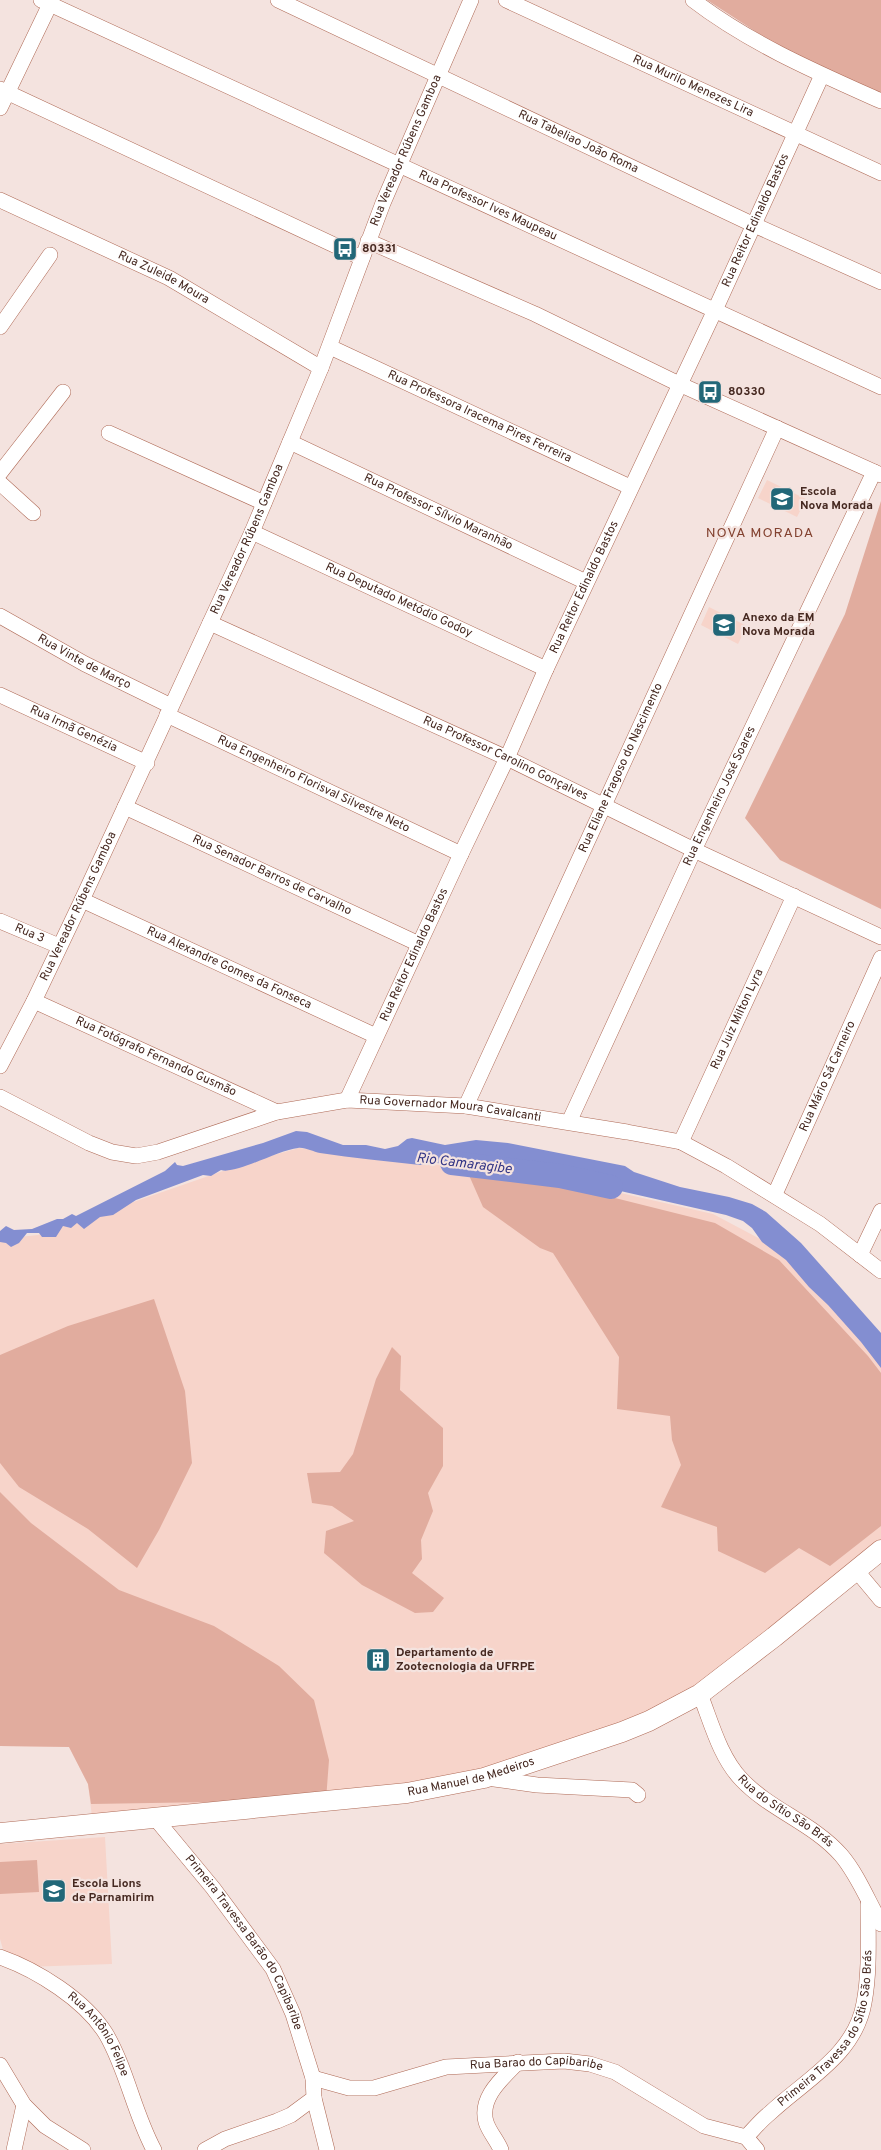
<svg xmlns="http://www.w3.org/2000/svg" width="881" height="2150" viewBox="0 0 881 2150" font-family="Overpass,sans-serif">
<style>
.built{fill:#f7d4ca}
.green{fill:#e1ac9e}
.water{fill:#838ed1}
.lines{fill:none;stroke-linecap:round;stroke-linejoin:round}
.river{stroke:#838ed1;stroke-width:24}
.minor-casing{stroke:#af6a56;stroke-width:16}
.major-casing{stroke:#af6a56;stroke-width:21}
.minor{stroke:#fff;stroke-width:15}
.major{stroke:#fff;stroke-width:20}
.labels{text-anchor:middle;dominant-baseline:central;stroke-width:4.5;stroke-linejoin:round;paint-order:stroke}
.street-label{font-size:12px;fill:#452820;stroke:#f4e3df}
.poi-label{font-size:12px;font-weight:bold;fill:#452820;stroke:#f4e3df;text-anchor:start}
.neighbourhood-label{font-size:14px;letter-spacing:1px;fill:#834230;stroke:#f4e3df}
.water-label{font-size:14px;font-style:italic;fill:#323585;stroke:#f4e3df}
</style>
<rect width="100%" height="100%" fill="#f4e3df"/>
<!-- built -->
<path class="built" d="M 767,480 L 806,499 L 797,517 L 758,498 Z
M 709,607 L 747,626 L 738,644 L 701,625 Z
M 299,1148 L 559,1179 L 713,1214 L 783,1251 L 881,1358 L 881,1545 L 694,1689 L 605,1738 L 484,1778 L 93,1825 L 88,1784 L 69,1747 L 0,1746 L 0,1239 L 38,1235 L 249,1162 Z
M 105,1837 L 112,1964 L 26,1967 L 4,1953 L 0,1939 L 0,1844 Z"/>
<!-- green -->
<path class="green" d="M 707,0 L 881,0 L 881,97 L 801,61 Z
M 881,501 L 881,909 L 780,860 L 745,818 L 845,614 Z
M 468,1173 L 533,1180 L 599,1194 L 715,1223 L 779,1260 L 868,1356 L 881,1373 L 881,1526 L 830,1566 L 799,1548 L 765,1573 L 718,1551 L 717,1527 L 661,1507 L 681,1465 L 672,1440 L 670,1416 L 617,1409 L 619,1357 L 553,1253 L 540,1248 L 483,1207 Z
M 154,1299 L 185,1391 L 192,1463 L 159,1530 L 137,1568 L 88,1529 L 19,1487 L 0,1463 L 0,1355 L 68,1326 Z
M 392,1347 L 401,1356 L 400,1390 L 443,1428 L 443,1466 L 428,1493 L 433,1511 L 421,1540 L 422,1559 L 412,1573 L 444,1598 L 433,1612 L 415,1613 L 362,1585 L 324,1553 L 326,1531 L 354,1521 L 332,1506 L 312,1503 L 307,1473 L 340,1472 L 353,1454 L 376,1379 Z
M 0,1492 L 31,1523 L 119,1590 L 214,1626 L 279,1666 L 314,1700 L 329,1760 L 326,1800 L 91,1804 L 88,1784 L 69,1747 L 0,1746 Z
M 37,1860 L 39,1892 L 0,1894 L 0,1862 Z"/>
<!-- water -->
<path class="water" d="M 296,1131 L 307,1132 L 343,1145 L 366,1145 L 385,1149 L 398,1146 L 407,1139 L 412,1138 L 445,1145 L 476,1140 L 508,1143 L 625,1166 L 634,1172 L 680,1187 L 729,1197 L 752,1204 L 766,1212 L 801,1243 L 881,1333 L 881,1368 L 861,1342 L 828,1305 L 809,1287 L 786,1260 L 762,1242 L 752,1228 L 743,1221 L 726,1215 L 616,1190 L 605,1191 L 596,1189 L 577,1177 L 539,1163 L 516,1162 L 504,1159 L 484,1163 L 482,1169 L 437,1163 L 420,1165 C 387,1161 353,1158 320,1153 C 313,1152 305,1147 298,1148 C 278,1150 235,1175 221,1170 L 211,1176 L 203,1175 L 136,1200 L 113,1215 L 100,1217 L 84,1229 L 77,1223 L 71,1228 L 63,1226 L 56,1237 L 42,1237 L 39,1233 L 27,1233 L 19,1243 L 11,1247 L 6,1243 L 0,1242 L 0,1231 L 6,1226 L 14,1230 L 32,1229 L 57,1219 L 63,1219 L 72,1214 L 76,1216 L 165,1171 L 175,1162 L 177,1165 L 183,1166 L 263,1143 Z"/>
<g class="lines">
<!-- river -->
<path class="river" d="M 452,1163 L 560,1176 L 611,1187"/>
<defs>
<g id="minor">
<path id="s1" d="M 41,0 L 881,387"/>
<path id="s2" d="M 278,0 L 752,224 L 881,282"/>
<path id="s3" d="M 506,0 L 881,173"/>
<path d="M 693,0 C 749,43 816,72 881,101"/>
<path d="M 0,89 L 362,258"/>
<path d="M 0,108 L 52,0"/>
<path id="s4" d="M 0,200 L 169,278 L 321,368"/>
<path d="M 368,241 L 535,314 L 679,384 L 881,475"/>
<path d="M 0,327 L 50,255"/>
<path id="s5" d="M 330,347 L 630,487"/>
<path d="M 109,433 L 264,503"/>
<path id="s6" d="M 290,442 L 586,582"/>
<path d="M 0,473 L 63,392"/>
<path d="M 0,483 L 33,513"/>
<path id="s7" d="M 252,532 L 546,669"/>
<path id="s8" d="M 0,616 L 85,664 L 171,706"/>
<path id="s9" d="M 210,623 L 507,758 L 694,850 L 881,937"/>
<path id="s10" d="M 0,695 L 147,763"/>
<path id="s11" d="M 167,715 L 461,854"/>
<path id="s12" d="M 125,807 L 419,944"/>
<path id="s13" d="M 82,900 L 376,1036"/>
<path id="s14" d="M 0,921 L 59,946"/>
<path id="s15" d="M 34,1001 L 277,1112"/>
<path id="s16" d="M 0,1066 L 34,1001 L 82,900 L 252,532 L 321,368 L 383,203 L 471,0"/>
<path id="s17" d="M 0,1097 L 89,1143 L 112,1152 L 136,1156 L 158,1152 L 277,1112 L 347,1100 L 466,1106 L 627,1132 L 681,1142 L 726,1166 L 820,1224 L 881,1271"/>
<path id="s18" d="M 347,1100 L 461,854 L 507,758 L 546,669 L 715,310 L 822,75"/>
<path id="s19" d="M 466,1106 L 777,428"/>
<path id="s20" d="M 569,1122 L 694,850 L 874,472"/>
<path id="s21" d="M 681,1142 L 794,896"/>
<path id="s22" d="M 775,1194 L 881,958"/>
<path d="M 860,1255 L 881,1211"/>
<path d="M 856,1570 L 881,1600"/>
<path id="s23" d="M 700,1694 C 711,1722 720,1757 741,1779 C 770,1810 813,1823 841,1855 C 858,1875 868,1901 881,1924"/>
<path d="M 487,1778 L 537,1785 L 632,1790 L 638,1795"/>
<path id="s24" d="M 155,1818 L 213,1888 L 273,1969 L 293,2014 L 313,2078 L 314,2098 L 291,2115 L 277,2121 L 225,2139 L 205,2150"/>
<path id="s25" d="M 0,1957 C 37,1970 85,2000 106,2034 C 127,2070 134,2113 154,2150"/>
<path d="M 0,2065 L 24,2105 L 45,2126 L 83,2150"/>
<path id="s26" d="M 313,2078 L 349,2088 L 374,2088 L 446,2067 L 564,2061 L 590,2064 L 615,2072 L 704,2126 L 746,2137"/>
<path d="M 314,2098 L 327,2150"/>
<path id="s27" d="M 746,2137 C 754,2129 761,2120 770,2113 C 805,2080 855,2055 864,2003 C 870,1971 868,1936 868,1904"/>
<path d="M 746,2137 L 757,2150"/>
<path d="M 14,2150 L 24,2105"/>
<path d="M 501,2150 C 497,2140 489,2132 486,2122 C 479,2097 503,2078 518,2062"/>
</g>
<g id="major">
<path id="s28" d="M 0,1833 L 407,1793 L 484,1778 L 622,1732 L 649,1721 L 700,1694 L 774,1637 L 881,1550"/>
</g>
</defs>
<!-- minor casing -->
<use href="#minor" class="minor-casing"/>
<!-- major casing -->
<use href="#major" class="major-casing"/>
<!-- minor -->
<use href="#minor" class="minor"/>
<!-- major -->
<use href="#major" class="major"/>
</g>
<!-- icons -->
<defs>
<symbol id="bus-square" viewBox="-11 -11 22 22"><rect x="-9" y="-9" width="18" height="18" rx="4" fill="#226778" stroke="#f4e3df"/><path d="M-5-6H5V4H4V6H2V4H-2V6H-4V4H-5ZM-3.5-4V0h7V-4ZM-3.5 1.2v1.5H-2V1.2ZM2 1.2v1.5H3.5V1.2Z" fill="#fff"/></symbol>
<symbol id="school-square" viewBox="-11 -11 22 22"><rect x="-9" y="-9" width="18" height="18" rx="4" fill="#226778" stroke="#f4e3df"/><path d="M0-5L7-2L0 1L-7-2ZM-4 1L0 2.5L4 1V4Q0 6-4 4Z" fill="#fff"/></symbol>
<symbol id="building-square" viewBox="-11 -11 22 22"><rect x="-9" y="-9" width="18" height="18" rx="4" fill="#226778" stroke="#f4e3df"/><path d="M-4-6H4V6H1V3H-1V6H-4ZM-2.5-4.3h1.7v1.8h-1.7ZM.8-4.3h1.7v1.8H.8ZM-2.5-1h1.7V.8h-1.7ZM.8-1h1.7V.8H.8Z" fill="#fff"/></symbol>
</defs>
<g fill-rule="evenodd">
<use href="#bus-square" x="331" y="235" width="28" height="28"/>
<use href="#bus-square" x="696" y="378" width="28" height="28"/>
<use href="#school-square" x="768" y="485" width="28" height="28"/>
<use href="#school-square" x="710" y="611" width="28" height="28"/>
<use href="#building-square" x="364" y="1646" width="28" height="28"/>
<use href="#school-square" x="40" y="1877" width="28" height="28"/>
</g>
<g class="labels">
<!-- street labels -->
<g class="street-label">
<text stroke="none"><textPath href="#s3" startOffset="206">Rua Murilo Menezes Lira</textPath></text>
<text stroke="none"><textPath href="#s2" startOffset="332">Rua Tabeliao João Roma</textPath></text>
<text stroke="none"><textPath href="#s16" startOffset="1002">Rua Vereador Rúbens Gamboa</textPath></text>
<text stroke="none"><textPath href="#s1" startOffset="492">Rua Professor Ives Maupeau</textPath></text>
<text stroke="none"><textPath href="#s18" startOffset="970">Rua Reitor Edinaldo Bastos</textPath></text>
<text stroke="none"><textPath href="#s4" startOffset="181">Rua Zuleide Moura</textPath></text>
<text stroke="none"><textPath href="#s5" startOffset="165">Rua Professora Iracema Pires Ferreira</textPath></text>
<text stroke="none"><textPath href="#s6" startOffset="164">Rua Professor Sílvio Maranhão</textPath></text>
<text stroke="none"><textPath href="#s16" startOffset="582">Rua Vereador Rúbens Gamboa</textPath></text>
<text stroke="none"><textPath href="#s18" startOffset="565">Rua Reitor Edinaldo Bastos</textPath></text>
<text stroke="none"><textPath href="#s7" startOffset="162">Rua Deputado Metódio Godoy</textPath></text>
<text stroke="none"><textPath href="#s8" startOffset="96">Rua Vinte de Março</textPath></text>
<text stroke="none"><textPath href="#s10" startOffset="81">Rua Irmã Genézia</textPath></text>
<text stroke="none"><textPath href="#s9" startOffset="325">Rua Professor Carolino Gonçalves</textPath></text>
<text stroke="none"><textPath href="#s19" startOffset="372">Rua Eliane Fragoso do Nascimento</textPath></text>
<text stroke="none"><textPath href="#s11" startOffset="162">Rua Engenheiro Florisval Silvestre Neto</textPath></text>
<text stroke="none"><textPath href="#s20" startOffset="359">Rua Engenheiro José Soares</textPath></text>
<text stroke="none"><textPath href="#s12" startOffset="162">Rua Senador Barros de Carvalho</textPath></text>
<text stroke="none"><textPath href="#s16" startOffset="178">Rua Vereador Rúbens Gamboa</textPath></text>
<text stroke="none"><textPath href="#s14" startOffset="32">Rua 3</textPath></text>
<text stroke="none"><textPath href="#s18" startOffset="160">Rua Reitor Edinaldo Bastos</textPath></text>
<text stroke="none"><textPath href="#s13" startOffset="162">Rua Alexandre Gomes da Fonseca</textPath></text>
<text stroke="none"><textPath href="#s21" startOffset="135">Rua Juiz Milton Lyra</textPath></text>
<text stroke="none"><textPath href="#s15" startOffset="134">Rua Fotógrafo Fernando Gusmão</textPath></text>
<text stroke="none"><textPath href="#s22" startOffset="129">Rua Mário Sá Carneiro</textPath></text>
<text stroke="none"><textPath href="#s17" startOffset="472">Rua Governador Moura Cavalcanti</textPath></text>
<text stroke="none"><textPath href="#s28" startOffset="475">Rua Manuel de Medeiros</textPath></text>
<text stroke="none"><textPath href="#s23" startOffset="150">Rua do Sítio São Brás</textPath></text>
<text stroke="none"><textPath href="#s24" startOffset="154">Primeira Travessa Barão do Capibaribe</textPath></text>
<text stroke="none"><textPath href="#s27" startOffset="141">Primeira Travessa do Sítio São Brás</textPath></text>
<text stroke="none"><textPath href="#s25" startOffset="129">Rua Antônio Felipe</textPath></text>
<text stroke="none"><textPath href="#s26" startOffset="228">Rua Barao do Capibaribe</textPath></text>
</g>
<!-- poi labels -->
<g class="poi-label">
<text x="362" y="249">80331</text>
<text x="728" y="392">80330</text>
<text x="800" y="492">Escola<tspan x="800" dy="14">Nova Morada</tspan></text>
<text x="742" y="618">Anexo da EM<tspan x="742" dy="14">Nova Morada</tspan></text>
<text x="396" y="1653">Departamento de<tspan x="396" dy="14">Zootecnologia da UFRPE</tspan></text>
<text x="72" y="1884">Escola Lions<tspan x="72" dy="14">de Parnamirim</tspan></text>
</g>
<!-- neighbourhood labels -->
<g class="neighbourhood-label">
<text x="760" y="533">NOVA MORADA</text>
</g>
<!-- water labels -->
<g class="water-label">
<text transform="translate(464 1164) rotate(7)">Rio Camaragibe</text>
</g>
</g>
</svg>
